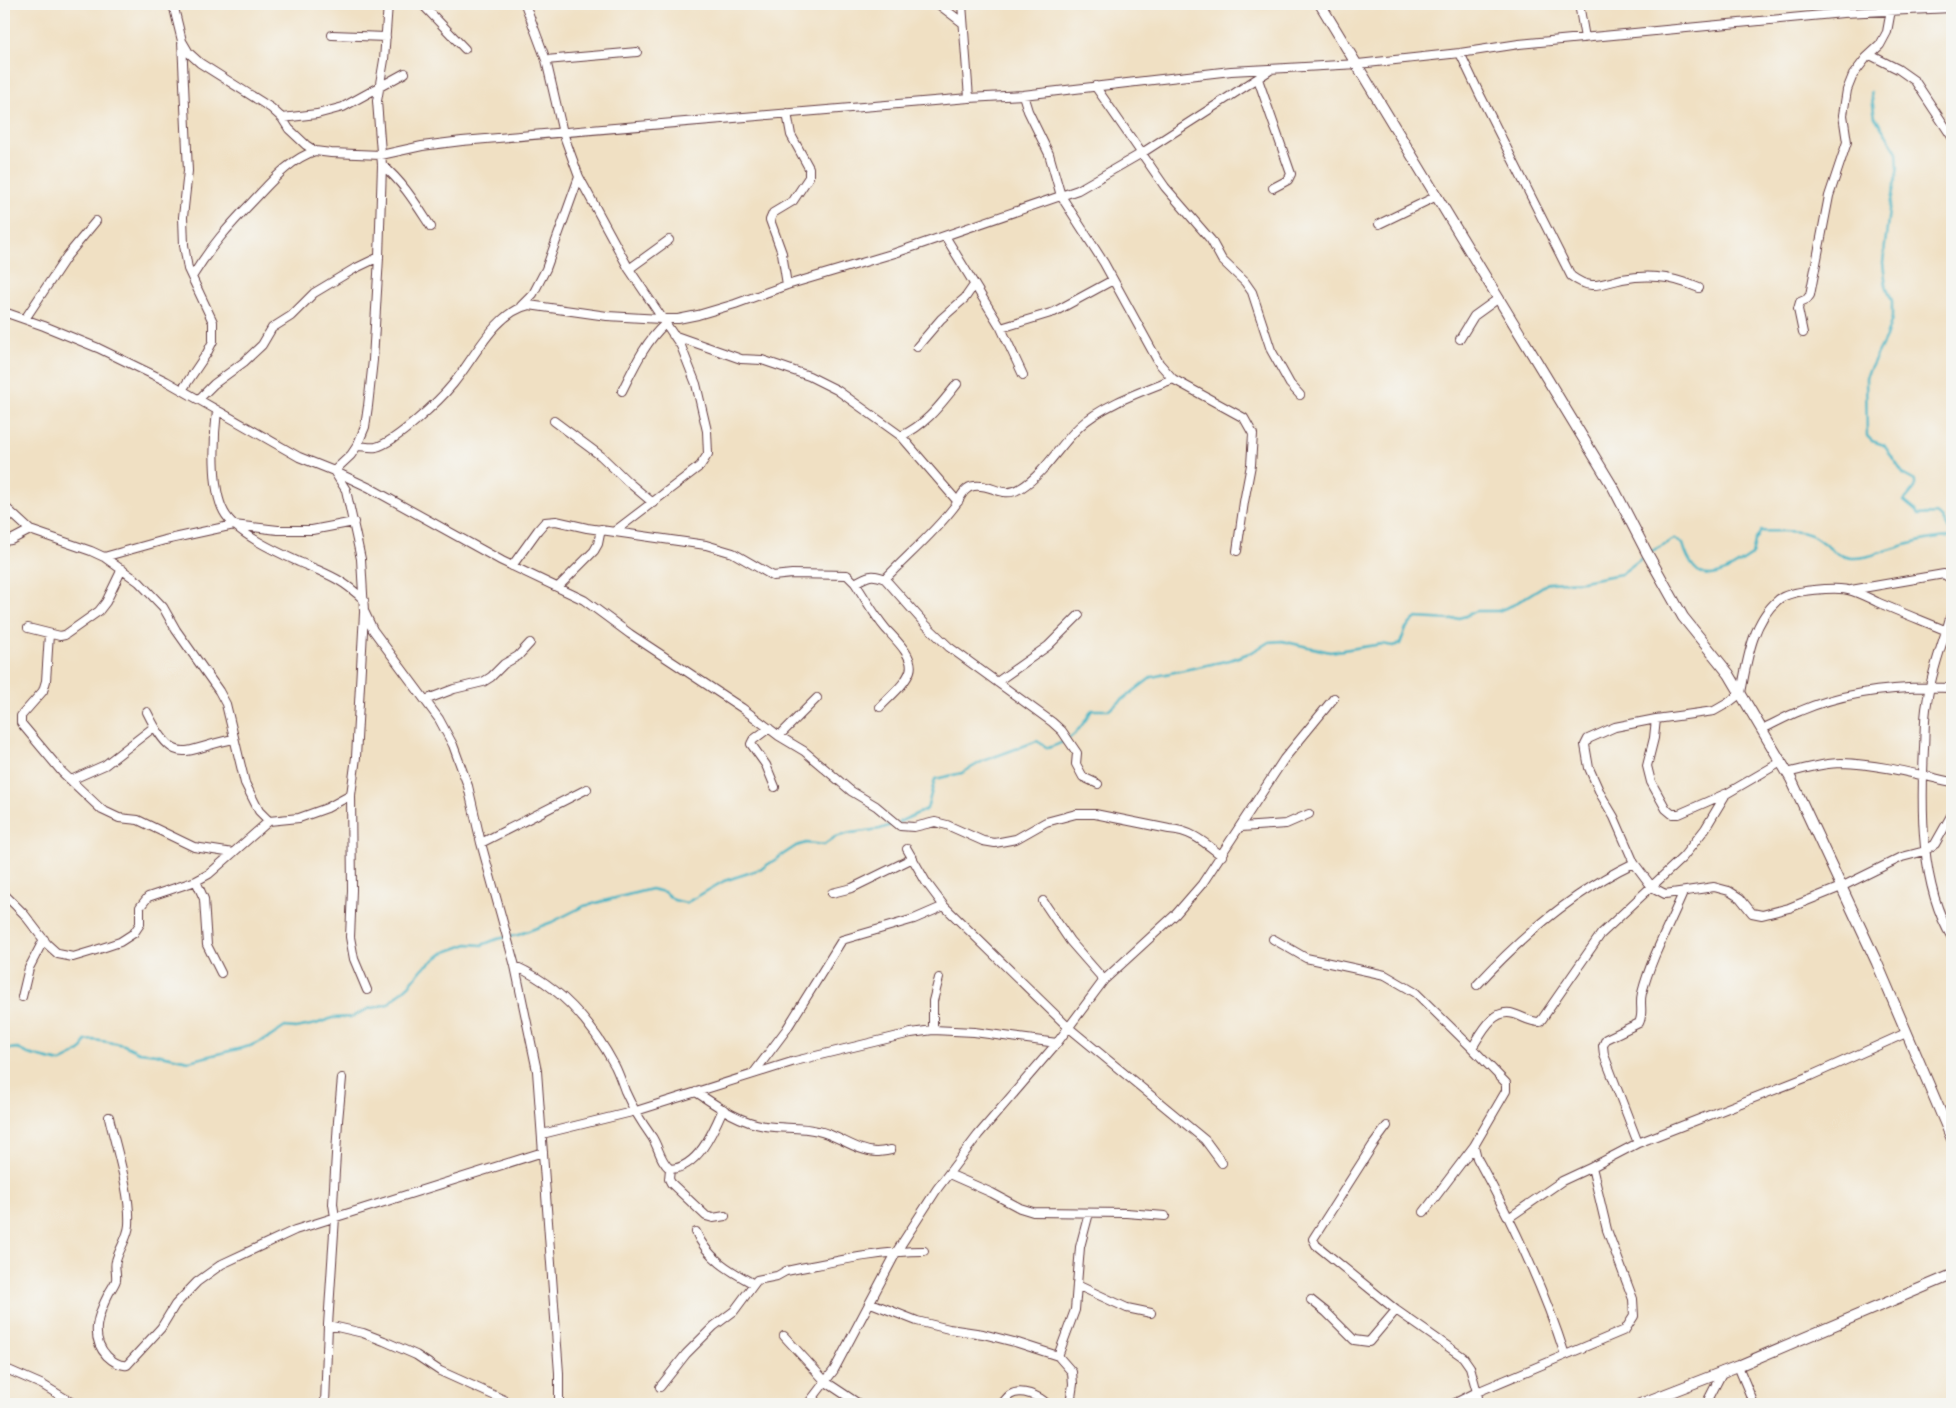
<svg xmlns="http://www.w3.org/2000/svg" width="1956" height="1408" viewBox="0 0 1956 1408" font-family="'Indie Flower',sans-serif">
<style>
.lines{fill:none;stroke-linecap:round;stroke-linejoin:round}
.stream{stroke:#47b4c4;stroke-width:2.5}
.street-casing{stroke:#633c42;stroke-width:10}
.secondary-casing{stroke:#633c42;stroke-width:12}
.street{stroke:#fff;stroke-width:8}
.secondary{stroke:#fff;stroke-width:10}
</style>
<rect width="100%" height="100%" fill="#f6f6f2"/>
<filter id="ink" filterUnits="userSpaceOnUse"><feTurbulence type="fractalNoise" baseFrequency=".02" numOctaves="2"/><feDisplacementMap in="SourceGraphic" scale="10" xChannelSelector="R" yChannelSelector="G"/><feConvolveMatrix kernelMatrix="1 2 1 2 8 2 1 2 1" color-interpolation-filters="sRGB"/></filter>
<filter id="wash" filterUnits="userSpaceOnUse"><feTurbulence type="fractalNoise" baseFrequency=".0096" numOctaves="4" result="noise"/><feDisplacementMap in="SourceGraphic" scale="20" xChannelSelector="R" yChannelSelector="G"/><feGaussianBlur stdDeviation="1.12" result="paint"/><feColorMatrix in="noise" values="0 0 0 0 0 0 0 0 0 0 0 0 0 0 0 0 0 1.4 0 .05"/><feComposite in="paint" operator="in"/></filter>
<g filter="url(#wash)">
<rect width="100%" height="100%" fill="#f0e0c3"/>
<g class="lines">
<!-- stream -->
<path class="stream" d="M 1871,92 L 1875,117 L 1897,152 L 1898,168 L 1889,210 L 1883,263 L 1886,285 L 1892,301 L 1892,318 L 1886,337 L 1866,377 L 1867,436 L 1872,441 L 1884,445 L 1904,475 L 1915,481 L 1915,488 L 1904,501 L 1916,511 L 1918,515 L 1936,514 L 1942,518 L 1952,534
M 1650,552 L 1674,539 L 1683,544 C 1696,591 1721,576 1752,555 L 1755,541 L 1761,531 C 1777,532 1796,529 1811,535 C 1825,542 1834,556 1851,558 C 1865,559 1878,553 1892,549 C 1911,543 1932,537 1952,537
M 899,822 L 927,809 L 935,779 L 962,773 L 983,761 L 1037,741 L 1048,748 C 1073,740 1079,731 1092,710 L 1109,710 L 1152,677 L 1230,660 L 1252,652 L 1269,642 L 1282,641 L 1330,652 L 1382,644 L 1393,646 L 1400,644 L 1406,628 L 1416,618 L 1451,620 L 1466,616 L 1475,611 L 1498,611 L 1513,605 L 1548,583 L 1583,581 L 1621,574 L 1646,555
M 4,1050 L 16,1048 L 28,1054 L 60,1062 L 74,1055 L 83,1048 L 85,1041 L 93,1040 L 108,1042 L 124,1045 L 139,1052 L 156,1054 L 189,1061 L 250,1046 L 270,1037 L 285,1027 L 296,1028 L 316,1024 L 332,1018 L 352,1017 L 368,1009 L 388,1004 L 410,984 L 423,968 L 443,953 L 468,944 L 482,945 L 497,939 L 518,935 L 552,922 L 584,906 L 651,889 L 664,892 L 674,900 L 686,903 L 724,881 L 761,869 L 796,846 L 806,843 L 824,845 L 835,837 L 851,833 L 880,829 L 894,824"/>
</g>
</g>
<g filter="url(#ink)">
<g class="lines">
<defs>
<path id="street" d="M 173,4 L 182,41 L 188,171 L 183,217 L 184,245 L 188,269 L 213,322 L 213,341 L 207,353 L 182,390
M 388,4 L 384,60 L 377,101 L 382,165 L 379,257 L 373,360 L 368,406 L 365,427 L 357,446 L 351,455 L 334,471 L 370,488 L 502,561 L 584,600 L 630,634 L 742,708 L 779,736 L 804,751 L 851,791 L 876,806 L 900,826 L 914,827 L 935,822 L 947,825 L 983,841 L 995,843 L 1016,839 L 1046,822 L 1076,814 L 1095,814 L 1169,829 C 1191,830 1205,843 1222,856
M 422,4 L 465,49
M 525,4 L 546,60 L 563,133 L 579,177 L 629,269 L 681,346 L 696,384 L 707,431 L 708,454 L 700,466 L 615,531
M 938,4 L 963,23
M 962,4 L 969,98
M 1579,4 L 1585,38
M 332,35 L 386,37
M 182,41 L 189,53 L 200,63 L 271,108 L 282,118 L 289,129 L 306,145 L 315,151 L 331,153 L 381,155 L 422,146 L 462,141 L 969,98 L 1023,95 L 1231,71 L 1358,64 L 1460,53 L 1519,44 L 1843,13 L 1952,8
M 1460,53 L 1480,95 L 1571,276 C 1591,291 1600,284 1622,279 C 1633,277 1647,276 1658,277 C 1673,278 1685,282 1699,288
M 1870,55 L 1898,69 L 1915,81 L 1952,137
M 546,60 L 637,52
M 1258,79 L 1291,174 L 1288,180 L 1273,188
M 1095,86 L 1165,187 L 1211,240 L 1222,260 L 1245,282 L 1252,292 L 1271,350 L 1290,384 L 1300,395
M 1023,95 L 1028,111 L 1049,154 L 1061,196 L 1104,263 L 1159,363 L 1173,379 L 1244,418 L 1253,434 L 1251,465 L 1244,502 L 1237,551
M 787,113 L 791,135 L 809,168 L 809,177 L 793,201 L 773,213 L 770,220 L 782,253 L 787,285
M 282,118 L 317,114 L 343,107 L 405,73
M 382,165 C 403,182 416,204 431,227
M 1379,224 L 1437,196
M 945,236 L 1001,328 L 1054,312 L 1113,280
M 629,269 L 669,240
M 192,277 C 211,246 228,227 253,201 C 271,182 290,159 315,151
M 521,306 L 533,294 L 546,269 L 579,177
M 4,312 L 44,326 L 98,348 L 166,381 L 299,457 L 334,471 L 346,490 L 361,559 L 364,611 L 373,630 L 439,719 L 453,745 L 468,786 L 481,843 L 515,966 L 537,1071 L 559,1373 L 559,1404
M 25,319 L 67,256 L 96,221
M 1001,328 L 1023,375
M 1803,333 L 1798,309 L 1800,302 L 1807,299 L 1810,295 L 1829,196 L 1847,142 L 1843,115 L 1847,90 L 1853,75 L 1866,58 L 1880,45 L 1887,32 L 1891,10
M 673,335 L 741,359 L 762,360 L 809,376 L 837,390 L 901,436 L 958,502
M 1460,339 L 1474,316 L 1499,298
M 917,347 L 941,319 L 965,298 L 974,285
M 622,391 C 634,367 645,342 665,324
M 199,399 L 214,384 L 244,362 L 262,345 L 272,328 L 291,316 L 314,293 L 354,269 L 379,257
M 217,410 C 214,436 211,489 224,512 C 235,533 277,552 299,562 C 327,574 341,578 364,600
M 554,421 L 601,456 L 627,481 L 653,503
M 901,436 C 927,424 940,405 957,384
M 357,446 C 363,446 370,448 376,447 C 396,442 440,400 453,384 C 474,359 495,312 529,305 L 607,316 L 661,319 L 678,319 L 698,315 L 735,304 L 787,285 L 895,253 L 1078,190 L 1142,153 L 1272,69
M 4,506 L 30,530 L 91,551 L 104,557 L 139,582 L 163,607 L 176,630 L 219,691 L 226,704 L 245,783 L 259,811 L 269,821
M 4,541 L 11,540 L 30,530
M 104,557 L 165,540 L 234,525 L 278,530 L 312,530 L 354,522
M 512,566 L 538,530 L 545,522 L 556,521 L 587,528 L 706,545 L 733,553 L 773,576 L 792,574 L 847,575 L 855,583 C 867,576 872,573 885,579 L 926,625 L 949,647 L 1052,722 L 1062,731 L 1077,753 L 1076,764 L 1083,777 L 1098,784
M 885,579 C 908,555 934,533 954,507 C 960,500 963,487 974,486 C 992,483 1002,500 1021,488 C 1045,473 1059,446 1079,427 C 1102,405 1143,391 1173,379
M 855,583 C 865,598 874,615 886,629 C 894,638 915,657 910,671 C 905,685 890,696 880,707
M 559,586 L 594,551 L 598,544 L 601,529
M 1851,590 L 1944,574 L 1952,580
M 1952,611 C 1944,641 1931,671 1927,703 C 1924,717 1925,733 1924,748 C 1921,808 1920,885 1952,938
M 364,613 L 356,757 L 351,795 L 352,890 L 350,937 L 354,959 L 367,990
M 28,628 L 60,636 L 65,635 L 99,611 L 106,602 L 122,569
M 1947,631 C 1923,621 1900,612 1877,602 C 1869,598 1861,594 1852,591 C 1839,586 1789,590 1778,600 C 1752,622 1747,661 1741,693 L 1728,703 L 1714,711 L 1656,719 L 1615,727 L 1588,739 L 1585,745 L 1589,768 L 1601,795 L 1614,817 L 1634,863 L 1652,887 L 1665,894 L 1714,887 L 1729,891 L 1740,898 L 1752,913 L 1762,915 L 1789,908 L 1841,887 L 1902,857 L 1925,851 L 1935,844 L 1952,814
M 49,634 L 46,681 L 43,691 L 21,716 L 21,723 L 62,772 L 102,810 L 119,818 L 138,820 L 194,847 L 233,853
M 997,682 L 1048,646 L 1079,615
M 425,700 L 454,689 L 483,682 L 491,677 L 504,664 L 518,656 L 530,643
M 147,712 C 176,771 184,748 234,739
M 1656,719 L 1654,738 L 1647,766 L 1651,782 L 1666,809 L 1672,814 L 1679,814 L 1725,794
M 769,728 L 753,740 L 751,744 L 766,765 L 775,787
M 1762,729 C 1775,723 1787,716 1800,711 C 1847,691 1903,686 1952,688
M 779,736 L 817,698
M 1787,773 C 1804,769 1823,763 1841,763 C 1878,764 1916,774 1952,782
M 71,780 L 105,765 L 154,727
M 1241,827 L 1286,824 L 1309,814
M 481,843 L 587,789
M 907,849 L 926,882 L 944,906 L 1068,1027 L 1205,1140 L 1222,1163
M 196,881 L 204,899 L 207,945 L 221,973
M 832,893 L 852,888 L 913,858
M 4,894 L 24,914 L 47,944 L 58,954 L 73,957 L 93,951 L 120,942 L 134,933 L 140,924 L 140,907 L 148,897 L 196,881 L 209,874 L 269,821 L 299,818 L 327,808 L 351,795
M 1043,901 L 1070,941 L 1104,980
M 1273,939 L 1306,958 L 1385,975 L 1416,993 L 1472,1048
M 515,966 C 560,986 592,1023 615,1066 C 619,1074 622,1083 625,1091 C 632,1107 642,1123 652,1137 C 659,1148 660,1161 670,1169 C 698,1168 713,1132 723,1109
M 1477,985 C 1522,936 1573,892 1634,863
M 22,997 L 29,968 L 44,939
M 933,1030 L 933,1001 L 939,978
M 753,1074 L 786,1030 L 842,940 L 914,919 L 944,906
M 696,1092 C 717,1106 739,1122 765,1126 C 783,1129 800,1126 818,1131 C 838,1135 856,1151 876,1152 C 881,1152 886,1151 891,1150
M 109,1117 C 116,1149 131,1193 129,1225 C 128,1238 119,1249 116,1261 C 114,1267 117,1273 116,1280 C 115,1284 111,1289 109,1293 C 98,1314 89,1337 107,1356 C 112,1361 120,1366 127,1365 L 161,1328 L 175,1305 L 197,1282 L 222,1264 L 295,1230 L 543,1152
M 1387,1126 L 1373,1145 L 1313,1239 L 1316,1245 L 1396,1310 L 1463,1357 L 1470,1367 L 1477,1392 L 1453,1404
M 542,1134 L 636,1111 L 795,1061 L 911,1033 L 933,1030 L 974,1032 L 1057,1043
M 1638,1143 L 1604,1055 L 1603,1046 L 1606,1039 L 1639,1023 C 1644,1013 1639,1004 1642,993 C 1651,958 1669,926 1683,893
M 670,1169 L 669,1179 L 671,1183 L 706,1216 L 713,1218 L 725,1216
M 949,1174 L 992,1193 L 1020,1208 L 1033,1212 L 1126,1213 L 1165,1216
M 1424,1212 L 1474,1146
M 1510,1217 L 1562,1181 L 1592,1167
M 696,1232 C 707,1258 730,1271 754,1284
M 1077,1285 L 1127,1308 L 1151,1313
M 1311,1300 L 1326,1312 L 1354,1340 L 1369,1342 L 1396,1310
M 871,1303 L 917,1321 L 949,1329 L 983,1334 L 1018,1343 L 1058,1356 L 1072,1372 L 1073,1384 L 1070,1404
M 328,1325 L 363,1333 L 384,1341 L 416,1355 L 440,1371 L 513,1404
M 784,1336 L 826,1382 L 859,1404
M 1565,1355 C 1543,1286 1512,1221 1477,1158 L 1474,1146 L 1506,1091 L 1506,1083 L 1472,1048 C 1481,1034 1493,1007 1514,1014 C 1524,1017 1529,1022 1540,1022 L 1601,934 L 1683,857 L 1705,829 L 1726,794 L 1781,762
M 1058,1356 L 1075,1310 L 1080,1247 L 1089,1213
M 1738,1366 L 1754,1404
M 4,1368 L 43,1385 L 74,1404
M 660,1387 L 686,1354 L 714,1326 L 734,1311 L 757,1280 L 777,1276 L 786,1271 C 832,1262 878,1251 924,1251
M 325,1404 L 328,1325 L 335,1217 L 333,1204 L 338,1121 L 342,1078
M 808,1404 L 834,1370 L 897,1251 L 937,1189 L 978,1135 L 1057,1043 L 1104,980 L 1176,914 L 1202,884 L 1284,759 L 1334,698
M 1001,1404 C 1004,1402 1007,1397 1010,1395 C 1021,1388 1039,1396 1047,1404
M 1479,1404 L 1477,1392 L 1625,1330 L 1634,1316 L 1633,1299 L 1607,1230 L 1592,1167 L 1638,1143 L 1810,1076 L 1906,1033
M 1706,1404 L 1723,1371"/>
<path id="secondary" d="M 1320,4 L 1614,489 L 1647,553 L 1683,617 L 1729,674 L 1791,779 L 1877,963 L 1952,1139
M 1640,1404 L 1738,1366 L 1952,1275"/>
</defs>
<!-- street casing -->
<use href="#street" class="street-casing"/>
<!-- secondary casing -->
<use href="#secondary" class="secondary-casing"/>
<!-- street -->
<use href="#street" class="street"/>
<!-- secondary -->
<use href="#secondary" class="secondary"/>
</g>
</g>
<!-- margin -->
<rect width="1956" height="1408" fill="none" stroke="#f6f6f2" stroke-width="20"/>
</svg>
